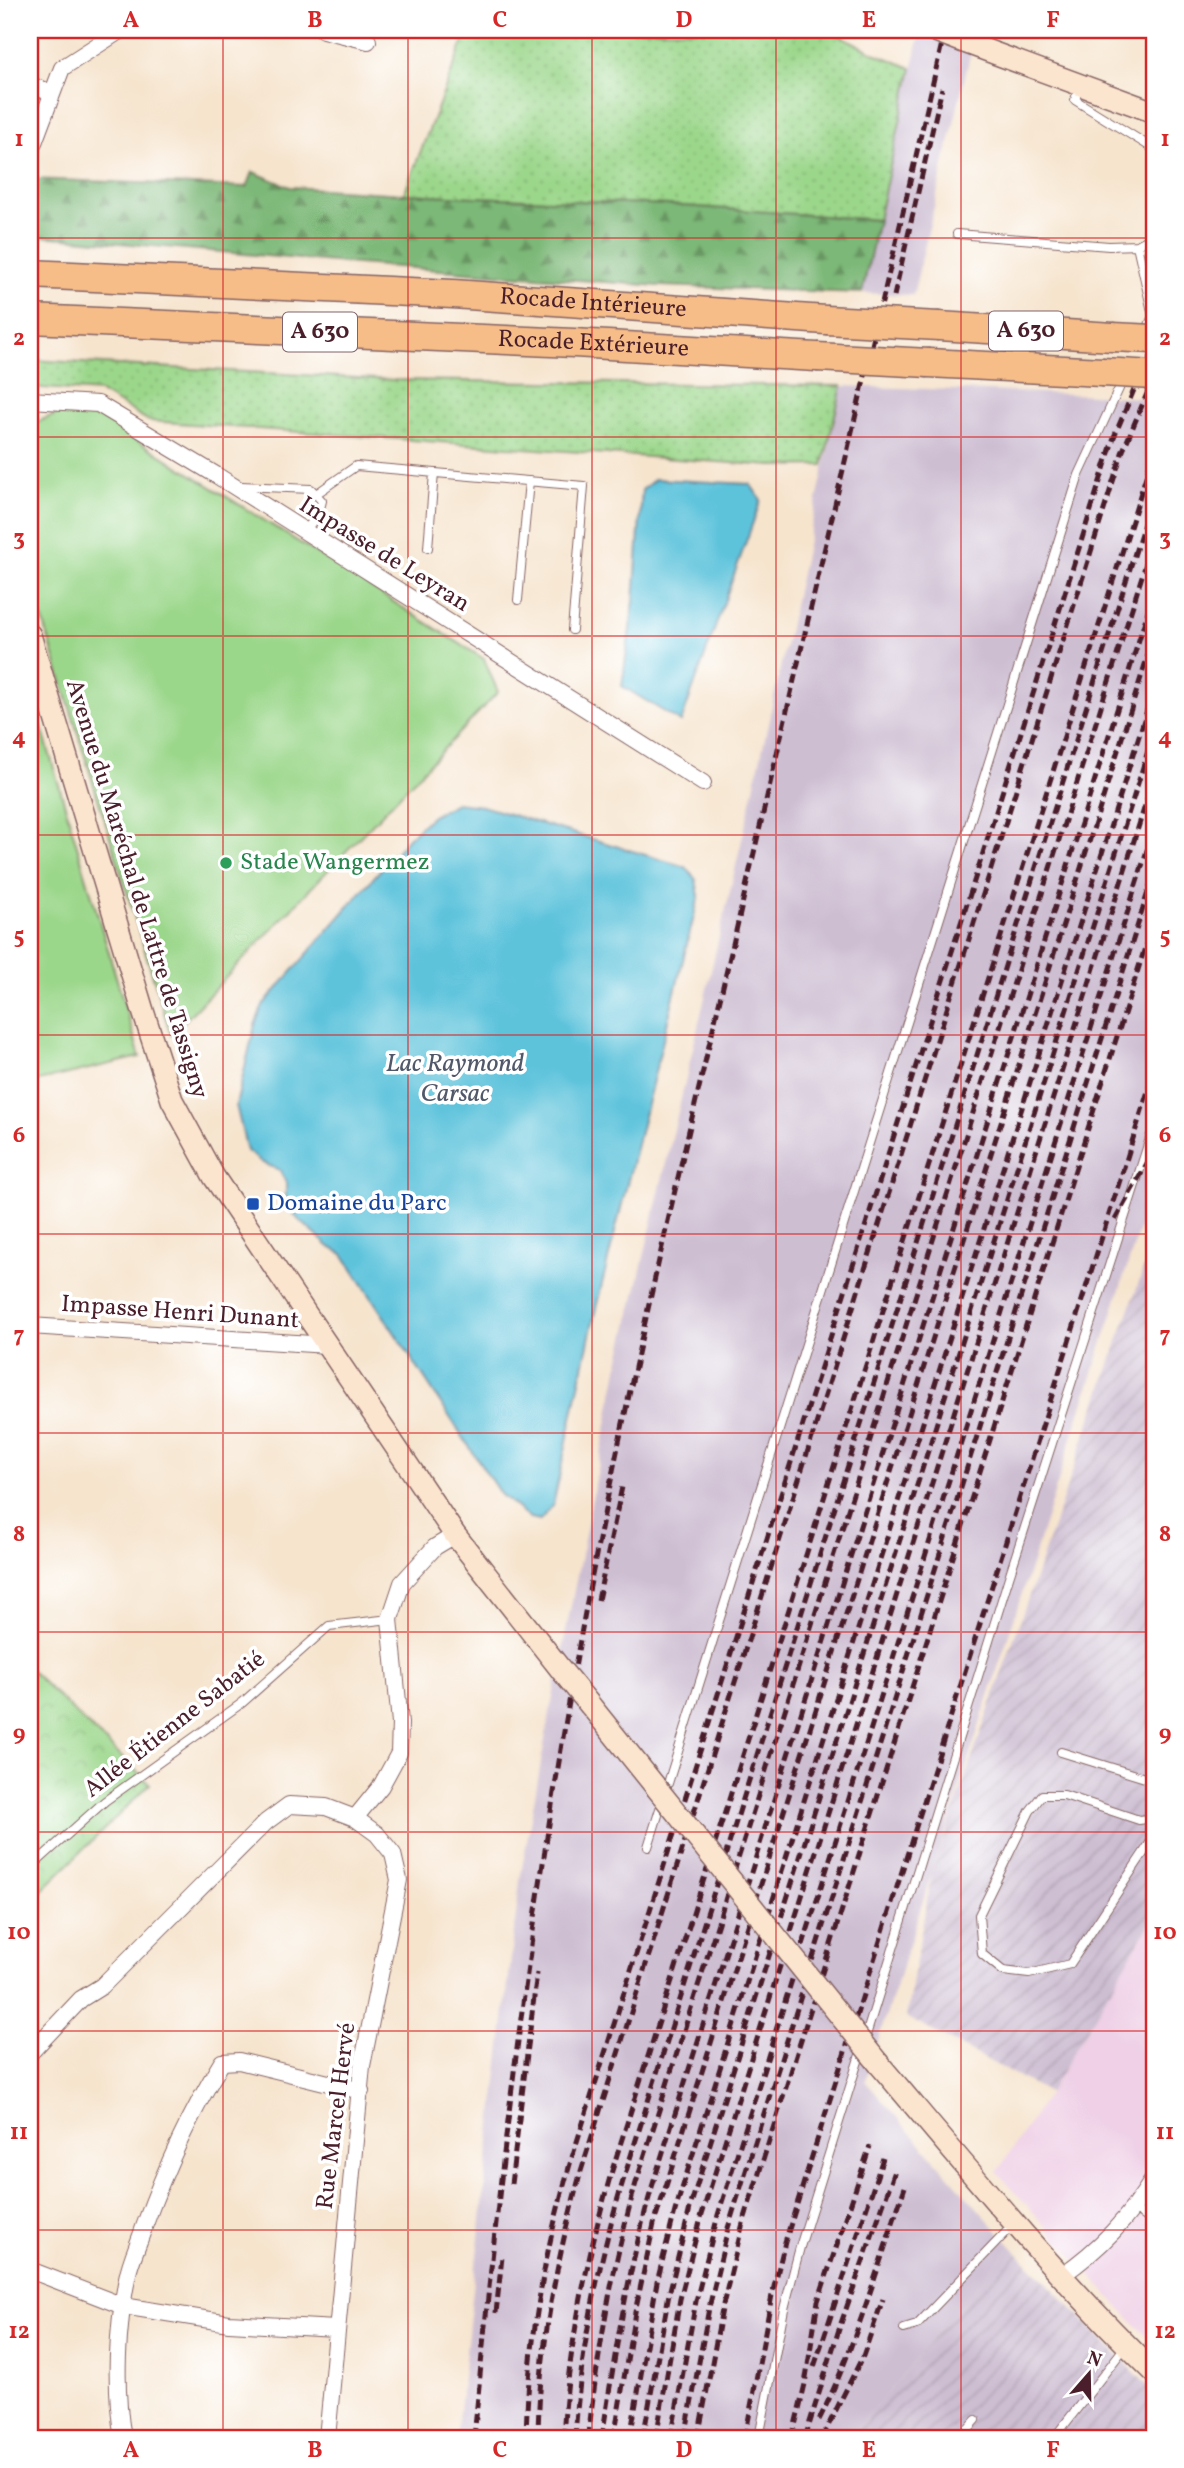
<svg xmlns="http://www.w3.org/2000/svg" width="1184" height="2468" viewBox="0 0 1184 2468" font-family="Vollkorn,serif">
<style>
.built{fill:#efd0e6}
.industrial{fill:url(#industrial-furrows)}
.railway{fill:#cdbed2}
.grass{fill:url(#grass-dots);stroke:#727b5b;stroke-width:2}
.forest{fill:url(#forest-firs);stroke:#636c51;stroke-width:2}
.park{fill:url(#park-crowns);stroke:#727b5b;stroke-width:2}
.garden{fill:#9bd78b;stroke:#727b5b;stroke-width:2}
.water{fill:#5dc3db;stroke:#547183;stroke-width:2}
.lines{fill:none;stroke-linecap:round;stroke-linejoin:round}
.lane-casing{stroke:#866464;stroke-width:10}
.street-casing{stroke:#866464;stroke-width:18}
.secondary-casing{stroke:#866464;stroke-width:24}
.highway-casing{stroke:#866464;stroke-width:31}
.lane{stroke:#fff;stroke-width:8}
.street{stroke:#fff;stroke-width:16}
.secondary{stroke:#fce5cf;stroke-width:21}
.highway{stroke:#f7bd88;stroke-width:28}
.rail{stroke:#4a1f2b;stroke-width:5;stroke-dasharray:10 5;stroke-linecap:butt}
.secondary-bridge-casing{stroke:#866464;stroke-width:24;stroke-linecap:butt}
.highway-bridge-casing{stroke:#866464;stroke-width:31;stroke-linecap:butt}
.secondary-bridge{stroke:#fce5cf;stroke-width:21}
.highway-bridge{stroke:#f7bd88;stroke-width:28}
.grid{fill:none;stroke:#d62828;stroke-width:2;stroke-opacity:0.55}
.leisure-dot{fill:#2e9e5b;stroke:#fff;stroke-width:2.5}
.transit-dot{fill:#1a4fb4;stroke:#fff;stroke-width:2.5}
.labels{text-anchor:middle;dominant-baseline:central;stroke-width:7;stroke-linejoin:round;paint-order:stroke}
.shield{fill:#fff;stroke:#80626b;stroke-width:2}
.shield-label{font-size:23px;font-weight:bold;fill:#4a1f2b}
.street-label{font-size:24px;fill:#4a1f2b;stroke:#fff}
.leisure-label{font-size:24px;fill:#27864d;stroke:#fff;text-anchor:start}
.transit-label{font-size:24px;fill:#164399;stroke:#fff;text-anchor:start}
.water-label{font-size:26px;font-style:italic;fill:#515869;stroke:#fff}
.neatline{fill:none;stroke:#d62828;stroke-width:2.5}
.grid-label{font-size:23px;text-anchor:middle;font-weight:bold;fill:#d62828}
</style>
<defs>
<pattern id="industrial-furrows" width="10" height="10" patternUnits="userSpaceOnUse" patternTransform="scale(1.75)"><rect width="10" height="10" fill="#cdbed2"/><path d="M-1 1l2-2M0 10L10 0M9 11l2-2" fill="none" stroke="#b2a3b4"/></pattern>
<pattern id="grass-dots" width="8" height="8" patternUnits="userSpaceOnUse" patternTransform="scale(1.75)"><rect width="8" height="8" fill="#9bd78b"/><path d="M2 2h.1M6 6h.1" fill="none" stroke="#87b878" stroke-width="1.8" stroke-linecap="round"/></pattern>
<pattern id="forest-firs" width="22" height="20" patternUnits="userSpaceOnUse" patternTransform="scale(1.75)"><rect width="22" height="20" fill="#7cb877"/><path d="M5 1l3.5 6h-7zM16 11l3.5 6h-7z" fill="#689562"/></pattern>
<pattern id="park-crowns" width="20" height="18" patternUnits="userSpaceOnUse" patternTransform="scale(1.75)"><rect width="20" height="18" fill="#9bd78b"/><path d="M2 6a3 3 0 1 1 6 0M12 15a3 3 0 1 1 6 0" fill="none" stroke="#87b878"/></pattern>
</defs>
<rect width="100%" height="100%" fill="#fff"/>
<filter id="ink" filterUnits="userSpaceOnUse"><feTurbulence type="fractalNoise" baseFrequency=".0143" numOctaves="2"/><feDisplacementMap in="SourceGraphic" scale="14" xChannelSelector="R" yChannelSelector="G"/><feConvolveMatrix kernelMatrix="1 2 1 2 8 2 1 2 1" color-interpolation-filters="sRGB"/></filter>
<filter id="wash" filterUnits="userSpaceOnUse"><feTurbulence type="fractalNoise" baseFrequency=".00686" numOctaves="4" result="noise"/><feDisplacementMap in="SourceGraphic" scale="28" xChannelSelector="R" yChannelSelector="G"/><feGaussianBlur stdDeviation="1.57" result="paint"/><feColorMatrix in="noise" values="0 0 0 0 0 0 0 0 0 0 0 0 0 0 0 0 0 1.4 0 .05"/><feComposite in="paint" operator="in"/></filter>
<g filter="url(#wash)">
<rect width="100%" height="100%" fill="#f6e4cd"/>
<!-- built -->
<path class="built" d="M 1154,1917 L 1154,2345 L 997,2172 L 1049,2093 Z"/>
<!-- industrial -->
<path class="industrial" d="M 1154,1239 L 1154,1917 L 1049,2093 L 906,2017 L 932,1872 Z
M 1011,2246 L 1154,2392 L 1154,2438 L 849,2438 Z"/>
<!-- railway -->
<path class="railway" d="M 921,30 L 976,30 L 913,295 L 862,293 Z
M 842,386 L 1098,395 L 1154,399 L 1154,1183 L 865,2081 L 1011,2246 L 849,2438 L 456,2438 L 520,1880 L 550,1712 L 619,1363 L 752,797 Z"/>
<!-- grass -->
<path class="grass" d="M 468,30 L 830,30 L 874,53 L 912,68 L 878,220 L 670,205 L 404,194 Z
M 30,360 L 395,380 L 842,386 L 823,465 L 773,466 L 149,421 L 100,392 L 30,387 Z"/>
<!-- forest -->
<path class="forest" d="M 253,172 L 290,187 L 404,194 L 670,205 L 878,220 L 862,293 L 660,286 L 357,264 L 30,235 L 30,179 L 247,187 Z"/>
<!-- park -->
<path class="park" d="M 30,1670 L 150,1784 L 30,1902 Z"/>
<!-- garden -->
<path class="garden" d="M 59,413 L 97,415 L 484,659 L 498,692 L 171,1035 L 30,578 L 30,559 L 32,555 L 30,546 L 30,425 Z
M 30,688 L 140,1057 L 30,1083 Z"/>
<!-- water -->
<path class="water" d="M 655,479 L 750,484 L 761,500 L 681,722 L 622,686 L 634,601 L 642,490 Z
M 456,803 L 482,806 L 686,867 L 696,880 L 699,896 L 595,1312 L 553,1505 L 540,1520 L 530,1518 L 501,1495 L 343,1254 L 328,1246 L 293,1214 L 286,1201 L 286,1183 L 280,1170 L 263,1163 L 247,1151 L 236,1105 L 255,1025 L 263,1005 L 408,838 L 432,816 Z"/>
</g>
<g filter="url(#ink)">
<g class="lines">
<defs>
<path id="lane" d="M 1079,87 L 1075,100 L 1154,149
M 957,234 L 1109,246 L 1137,245 L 1154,236
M 1137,245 L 1153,316
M 1145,334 L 1154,314
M 241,486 L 311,489 L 322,501 L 318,516 L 304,531
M 316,494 L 356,466 L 584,486 L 572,630
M 428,548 L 434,473
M 518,600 L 529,481
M 1061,1752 L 1145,1778 L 1154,1779
M 1154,1818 L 1139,1820 L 1064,1795 L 1042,1795 L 1030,1811 L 979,1915 L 982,1954 L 1003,1971 L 1029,1974 L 1070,1964 L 1154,1837
M 648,1847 L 1079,475 L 1123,380
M 30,1868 L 105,1801 L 242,1703 L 329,1626 L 390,1619
M 1135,2209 L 1154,2223
M 904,2329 L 917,2325 L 1014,2224
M 759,2438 L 784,2309 L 800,2247 L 1009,1577 L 1154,1126
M 960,2438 L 976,2420
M 1054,2438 L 1125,2347"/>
<path id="street" d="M 323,30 L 368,41
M 30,85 L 52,93
M 30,153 L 62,68 L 121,30
M 30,400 L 98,404 L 216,475 L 703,783
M 30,1326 L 327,1345
M 355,1818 L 381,1786 L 399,1753 L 400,1723 L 390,1619 L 402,1583 L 435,1547 L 455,1535
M 30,2053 L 81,1999 L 102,1986 L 266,1822 L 289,1805 L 326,1807 L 355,1818 L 377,1834 L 393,1854 L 399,1880 L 362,2066 L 327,2438
M 30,2270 L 123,2306 L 229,2323 L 336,2329
M 1061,2276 C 1101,2248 1128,2219 1154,2178
M 123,2438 C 114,2387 117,2329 127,2278 C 130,2261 139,2243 144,2227 C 165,2169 190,2114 222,2062 L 239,2061 L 361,2091"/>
<path id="secondary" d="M 964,42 L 1154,112
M 30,635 L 143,1011 L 172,1100 L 214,1177 L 455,1535 L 562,1671
M 590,1705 L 655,1786
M 879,2064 C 968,2169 1055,2276 1154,2372"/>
<g id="highway">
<path id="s1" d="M 30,274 L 453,294 L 826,320"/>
<path id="s2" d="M 30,319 L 574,343 L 817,357"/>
<path d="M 939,326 L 1113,337"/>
<path d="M 929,363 L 1102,372"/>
</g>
</defs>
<!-- lane casing -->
<use href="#lane" class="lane-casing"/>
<!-- street casing -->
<use href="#street" class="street-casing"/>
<!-- secondary casing -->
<use href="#secondary" class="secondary-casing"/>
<!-- highway casing -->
<use href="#highway" class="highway-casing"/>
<!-- lane -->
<use href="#lane" class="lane"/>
<!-- street -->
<use href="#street" class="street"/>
<!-- secondary -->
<use href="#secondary" class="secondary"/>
<!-- highway -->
<use href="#highway" class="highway"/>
<!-- rail -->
<path class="rail" d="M 894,296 L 942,88
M 1115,1220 L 1154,1151
M 598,1600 L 622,1487
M 511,2184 L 537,1973
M 496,2313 L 502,2257
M 814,2367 L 883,2158
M 819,2420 C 856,2346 878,2265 905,2187
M 474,2438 C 500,2159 535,1882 586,1607 C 628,1384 681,1164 733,944 C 803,639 875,335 945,30
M 526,2438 C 528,2345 544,2253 570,2164 L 1114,437 L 1139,378 L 1154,352
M 538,2438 C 539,2348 557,2258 581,2171 L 1122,453 L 1154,377
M 563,2438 C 568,2350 586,2262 610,2177 L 1154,451
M 575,2438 C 580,2352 598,2264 623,2181 L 1154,492
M 588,2438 C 598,2351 612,2267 636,2183 L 1154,538
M 602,2438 C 615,2353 628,2270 652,2187 L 1154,592
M 614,2438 L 635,2312 L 654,2224 L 1154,636
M 630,2438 L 657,2282 L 675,2211 L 1154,688
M 643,2438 L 669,2294 L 691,2204 L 1154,732
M 656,2438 L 680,2299 L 702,2214 L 1154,777
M 671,2438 L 696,2301 L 718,2215 L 1154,828
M 685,2438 L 709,2308 L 728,2228 L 1154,873
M 698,2438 L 722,2309 L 742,2227 L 1154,919
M 745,2438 L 772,2295 L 785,2242 L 1154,1072
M 792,2438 L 805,2384 L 818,2301 L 870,2146
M 805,2438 L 840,2326 L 895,2171
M 822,2438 L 863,2356 L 883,2299"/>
<defs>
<path id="secondary-bridge" d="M 933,30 L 964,42
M 562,1671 L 590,1705
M 655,1786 L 879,2064"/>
<path id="highway-bridge" d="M 826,320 L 939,326
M 1113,337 L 1154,339
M 817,357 L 929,363
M 1102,372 L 1154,375"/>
</defs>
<!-- secondary-bridge casing -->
<use href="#secondary-bridge" class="secondary-bridge-casing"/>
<!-- highway-bridge casing -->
<use href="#highway-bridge" class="highway-bridge-casing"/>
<!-- secondary-bridge -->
<use href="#secondary-bridge" class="secondary-bridge"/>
<!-- highway-bridge -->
<use href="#highway-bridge" class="highway-bridge"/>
</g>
</g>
<!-- grid -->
<path class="grid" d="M 223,30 L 223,2438M 408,30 L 408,2438M 592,30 L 592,2438M 776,30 L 776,2438M 961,30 L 961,2438M 30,238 L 1154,238M 30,437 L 1154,437M 30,636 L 1154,636M 30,835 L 1154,835M 30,1035 L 1154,1035M 30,1234 L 1154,1234M 30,1433 L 1154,1433M 30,1632 L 1154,1632M 30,1832 L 1154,1832M 30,2031 L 1154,2031M 30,2230 L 1154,2230"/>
<!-- markers -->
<circle class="leisure-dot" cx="226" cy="863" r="7"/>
<rect class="transit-dot" x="246" y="1197" width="14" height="14" rx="3.5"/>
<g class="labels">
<!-- shield labels -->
<g class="shield">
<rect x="989" y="311.5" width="74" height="39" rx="5"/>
<rect x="283" y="312.5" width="74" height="39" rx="5"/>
</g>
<g class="shield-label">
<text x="1026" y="331">A 630</text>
<text x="320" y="332">A 630</text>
</g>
<!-- street labels -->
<g class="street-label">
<text stroke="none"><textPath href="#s1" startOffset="564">Rocade Intérieure</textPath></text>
<text stroke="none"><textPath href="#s2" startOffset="564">Rocade Extérieure</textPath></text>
<text transform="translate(384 555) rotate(32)">Impasse de Leyran</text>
<text transform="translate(136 889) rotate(73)">Avenue du Maréchal de Lattre de Tassigny</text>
<text transform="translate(180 1313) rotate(4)">Impasse Henri Dunant</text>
<text transform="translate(175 1725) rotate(-38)">Allée Étienne Sabatié</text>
<text transform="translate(337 2116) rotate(-83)">Rue Marcel Hervé</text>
</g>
<!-- leisure labels -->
<g class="leisure-label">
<text x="240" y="863">Stade Wangermez</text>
</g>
<!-- transit labels -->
<g class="transit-label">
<text x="267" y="1204">Domaine du Parc</text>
</g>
<!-- water labels -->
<g class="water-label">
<text x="455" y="1064">Lac Raymond<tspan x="455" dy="30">Carsac</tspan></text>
</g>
</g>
<!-- margin -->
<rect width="1184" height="2468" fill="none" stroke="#fff" stroke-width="77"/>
<!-- north arrow -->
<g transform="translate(1089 2374) rotate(20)" stroke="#ffffff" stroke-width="5" paint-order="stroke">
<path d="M0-5L12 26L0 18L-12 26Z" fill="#4a1f2b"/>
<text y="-10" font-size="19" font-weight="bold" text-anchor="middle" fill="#4a1f2b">N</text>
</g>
<rect x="38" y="38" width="1108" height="2392" class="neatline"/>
<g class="grid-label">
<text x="131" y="27">A</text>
<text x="315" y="27">B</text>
<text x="500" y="27">C</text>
<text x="684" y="27">D</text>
<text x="869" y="27">E</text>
<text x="1053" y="27">F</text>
<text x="19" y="146">1</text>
<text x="1165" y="146">1</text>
<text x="19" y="345">2</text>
<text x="1165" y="345">2</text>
<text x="19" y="545">3</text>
<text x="1165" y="545">3</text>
<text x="19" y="744">4</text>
<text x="1165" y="744">4</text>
<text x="19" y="943">5</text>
<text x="1165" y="943">5</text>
<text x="19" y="1142">6</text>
<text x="1165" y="1142">6</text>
<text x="19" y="1342">7</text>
<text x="1165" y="1342">7</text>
<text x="19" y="1541">8</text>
<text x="1165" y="1541">8</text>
<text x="19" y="1740">9</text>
<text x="1165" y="1740">9</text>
<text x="19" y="1939">10</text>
<text x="1165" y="1939">10</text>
<text x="19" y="2139">11</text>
<text x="1165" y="2139">11</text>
<text x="19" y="2338">12</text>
<text x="1165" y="2338">12</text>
<text x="131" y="2457">A</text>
<text x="315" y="2457">B</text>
<text x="500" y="2457">C</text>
<text x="684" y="2457">D</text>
<text x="869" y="2457">E</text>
<text x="1053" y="2457">F</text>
</g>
</svg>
